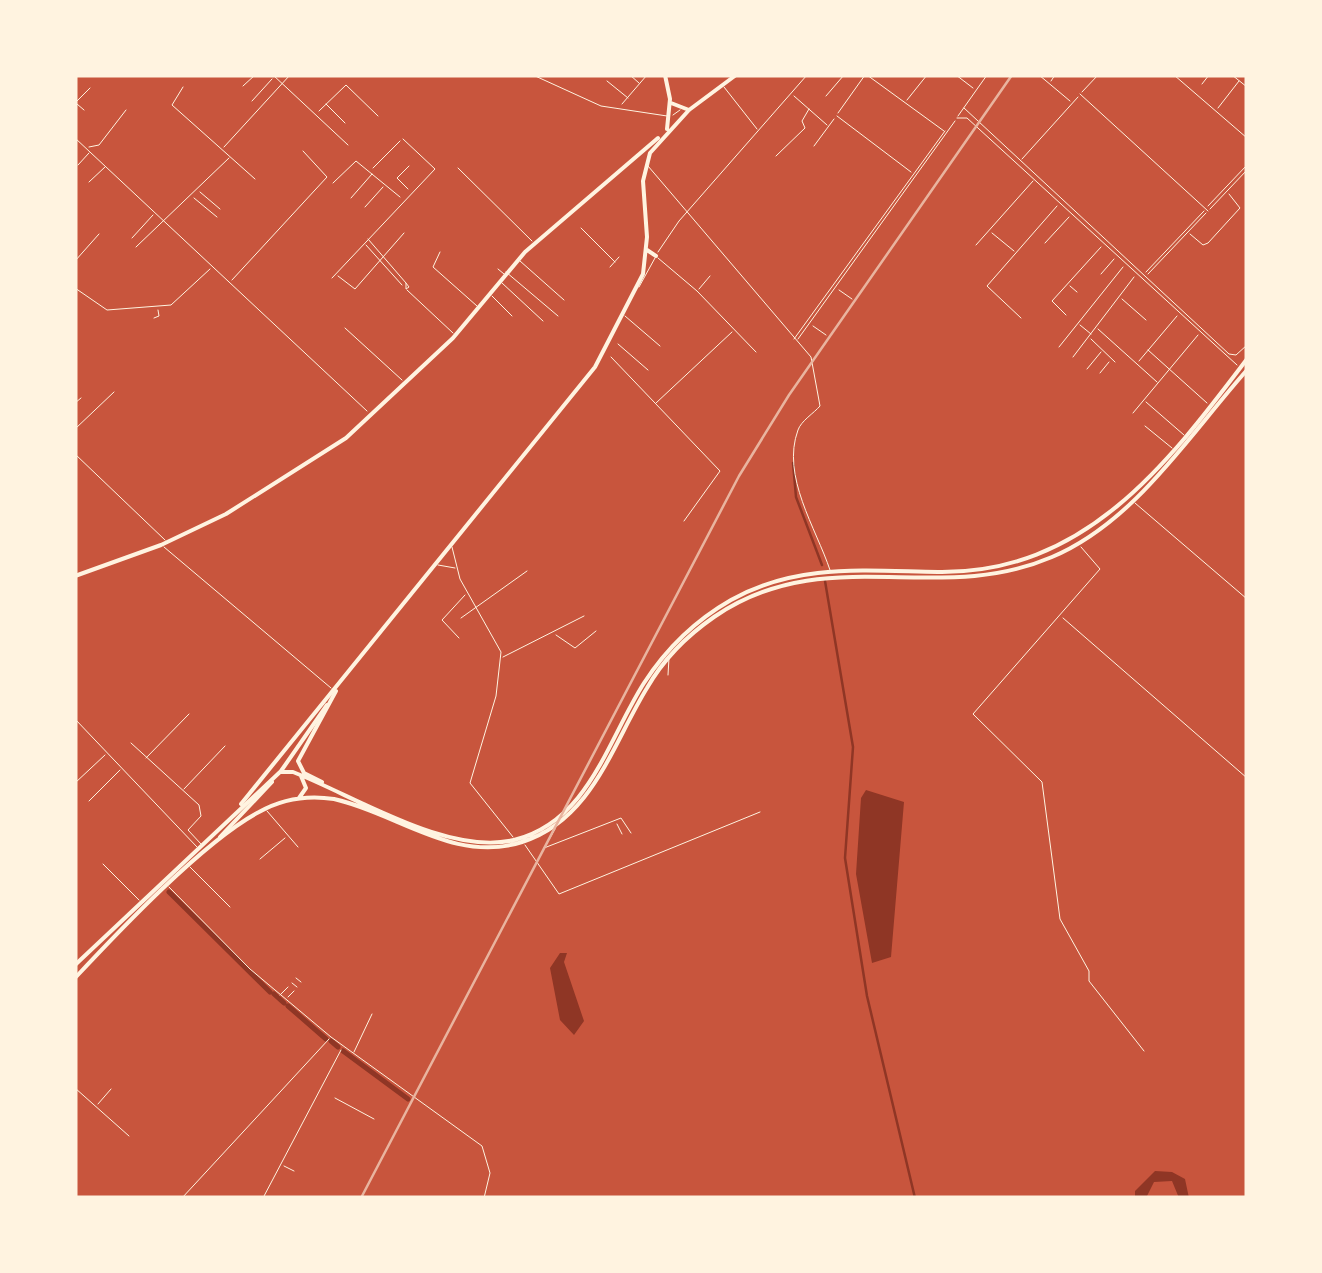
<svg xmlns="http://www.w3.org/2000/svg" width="1322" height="1273" viewBox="0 0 1322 1273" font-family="Manrope,sans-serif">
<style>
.water{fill:#8f3625}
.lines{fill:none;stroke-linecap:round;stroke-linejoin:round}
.stream{stroke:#8f3625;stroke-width:2.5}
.canal{stroke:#8f3625;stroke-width:5}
.minor{stroke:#fff3e0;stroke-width:1}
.secondary{stroke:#fff3e0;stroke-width:4}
.trunk{stroke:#fff3e0;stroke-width:4}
.rail{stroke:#e9b49f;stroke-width:2.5}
</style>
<rect width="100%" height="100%" fill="#c8553d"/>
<!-- water -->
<path class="water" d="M 866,790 L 904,802 L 891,957 L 872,963 L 856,874 L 861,798 Z
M 560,953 L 567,953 L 564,962 L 584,1021 L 574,1035 L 560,1020 L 550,968 Z
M 1155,1171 L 1172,1172 L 1185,1179 L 1189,1198 L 1179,1198 L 1172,1181 L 1154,1182 L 1146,1198 L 1135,1198 L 1135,1191 Z"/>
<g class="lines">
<!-- stream -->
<path class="stream" d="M 793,463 L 796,497 L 822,565
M 825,581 L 853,747 L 845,858 L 867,996 L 915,1198"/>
<!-- canal -->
<path class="canal" d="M 169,892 L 270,992
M 274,994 L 284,1003
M 288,1006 L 326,1039
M 331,1041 L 338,1047
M 343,1051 L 408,1099"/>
<!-- minor -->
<path class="minor" d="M 273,75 L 348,145
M 533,75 L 601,106 L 667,116
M 630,75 L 639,83
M 867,75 L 944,131
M 956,75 L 973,88
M 1039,75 L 1070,101
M 1174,75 L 1247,138
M 1232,75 L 1247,87
M 239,76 L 239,75
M 607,81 L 628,98
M 1051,81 L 1055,75
M 1202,84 L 1209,75
M 243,86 L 255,75
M 183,87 L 172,105 L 255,179
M 724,87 L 757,129
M 1082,92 L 1098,75
M 1080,94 L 1208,211
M 794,96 L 827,125
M 826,96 L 844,75
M 907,100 L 927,75
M 252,101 L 272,79
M 75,103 L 90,88
M 77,104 L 84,110
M 326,104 L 345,123
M 622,104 L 647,75
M 964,108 L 1229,354 L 1236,355 L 1247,345
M 1218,108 L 1239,81
M 319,111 L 346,85 L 378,116
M 838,113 L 865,75
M 673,115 L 680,110
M 837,116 L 911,172
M 958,116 L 987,75
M 957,118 L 967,118 L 1237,365
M 75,138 L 367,411
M 814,146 L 834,119
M 89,147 L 99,145 L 126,110
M 224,147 L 290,75
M 776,156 L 805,128 L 802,121 L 809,109
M 1022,159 L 1078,97
M 78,165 L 89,153
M 648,166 L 811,357 L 820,406 C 814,413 801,421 798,430 C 781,476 816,528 830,570
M 373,168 L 400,141
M 458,168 L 532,241
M 89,182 L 105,167
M 333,183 L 356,161 L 400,197
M 408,189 L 397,178 L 409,166
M 200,192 L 220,209
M 194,198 L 217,217
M 351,198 L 372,174
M 1208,206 L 1247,165
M 365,207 L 383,187
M 1210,209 L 1247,170
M 581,228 L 615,262
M 992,233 L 1014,251
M 1190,234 L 1203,245 L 1208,243 L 1240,208 L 1229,194
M 132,238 L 153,215
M 368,239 L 406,283 L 406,289 L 409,287 L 406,283
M 1045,243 L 1069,217
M 366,245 L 402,285
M 976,245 L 1033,181
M 136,247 L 229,158
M 440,252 L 433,267 L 477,306
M 658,252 L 679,221 L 807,75
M 658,258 L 697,291 L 756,352
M 75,261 L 99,234
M 520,261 L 564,300
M 610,267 L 619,257
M 498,269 L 504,274
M 506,272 L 558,316
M 1146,272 L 1204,211
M 1101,274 L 1114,259
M 1148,274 L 1206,213
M 338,276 L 355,289 L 404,233
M 332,278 L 435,169 L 403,139
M 232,280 L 327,177 L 303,151
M 502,283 L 543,321
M 1070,286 L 1077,292
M 639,287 L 655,258
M 75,288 L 107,310 L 171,305 L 210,269
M 699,289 L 710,276
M 407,290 L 453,333
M 839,290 L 852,299
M 492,296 L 512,316
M 1122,299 L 1146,320
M 1066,315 L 1052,301 L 1101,247
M 625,316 L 660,346
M 154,318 L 159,316 L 158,310
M 1021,318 L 987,286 L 1057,206
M 1080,325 L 1091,334
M 813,326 L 826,335
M 345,328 L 402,380
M 1098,329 L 1157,382
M 794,339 L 945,131
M 798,339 L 955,121
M 1091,339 L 1115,362
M 618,344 L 648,370
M 1059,347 L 1123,267
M 1148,350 L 1207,403
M 611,357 L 720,471 L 684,521
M 1073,357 L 1134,277
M 1139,361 L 1177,316
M 1087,369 L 1101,352
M 1100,373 L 1109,362
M 1146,402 L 1184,435
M 75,403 L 81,398
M 656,403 L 732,332
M 1133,413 L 1198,335
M 1145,426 L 1172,448
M 75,429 L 114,392
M 75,454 L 165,540
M 1135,503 L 1247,599
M 164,547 L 331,688
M 452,547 L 460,579 L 501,652 L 496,696 L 470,783 L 513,837
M 1081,547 L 1100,569 L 973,714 L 1042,782 L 1060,919 L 1089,971 L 1089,981 L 1144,1051
M 438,565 L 455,568
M 461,618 L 527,571
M 1063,618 L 1247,778
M 556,635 L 575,648 L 596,631
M 459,638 L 442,620 L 465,595
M 503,657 L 584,616
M 668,675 L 669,658
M 75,719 L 197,847
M 131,743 L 199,805 L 201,816 L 188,830 L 201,844
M 146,758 L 189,714
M 75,783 L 105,755
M 184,789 L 225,746
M 89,801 L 120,770
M 267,811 L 298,847
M 617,824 L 622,834
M 525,845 L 559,894 L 760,812
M 546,845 L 555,829
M 544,848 L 621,818 L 631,833
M 260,859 L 285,838
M 103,864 L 139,900
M 190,867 L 230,907
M 169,887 L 250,969 L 331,1037 L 482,1146 L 490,1173 L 484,1198
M 296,978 L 301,982
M 292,983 L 297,987
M 280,995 L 288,987
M 288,997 L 294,991
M 354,1052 L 372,1014
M 75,1088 L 129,1136
M 335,1098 L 374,1119
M 98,1104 L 111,1089
M 284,1166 L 294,1171
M 182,1198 L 329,1039
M 263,1198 L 341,1050"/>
<!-- secondary -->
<path class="secondary" d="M 665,75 L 670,99 L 667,129
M 671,103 L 689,110
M 647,250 L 656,256
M 75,576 L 161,545 L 226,514 L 346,438 L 453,338 L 525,252 L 658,138
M 281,771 L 327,705
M 241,804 L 595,367 L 643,274 L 647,237 L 643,181 L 650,153 L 689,110 L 736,75
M 220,837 L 272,782"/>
<!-- trunk -->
<path class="trunk" d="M 322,782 L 304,773 L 298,761 L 336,691
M 299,798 L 306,788 L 301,776
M 75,965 L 280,772 L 293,772 C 355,796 447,856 514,840 C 589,821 607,741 644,683 C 666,649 696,620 731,600 C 797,563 865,571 938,572 C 1084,574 1166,466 1247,359
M 75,978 C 119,931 204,841 259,812 C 282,799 308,795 334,799 C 397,813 455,864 522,842 C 592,820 612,745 647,688 C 663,660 688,635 714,617 C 827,540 935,607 1052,557 C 1135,522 1189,435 1247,370"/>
<!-- rail -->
<path class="rail" d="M 361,1198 L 739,476 L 789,395 L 1012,75"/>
</g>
<!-- border -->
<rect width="1322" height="1273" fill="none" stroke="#fff3e0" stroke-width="155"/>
</svg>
